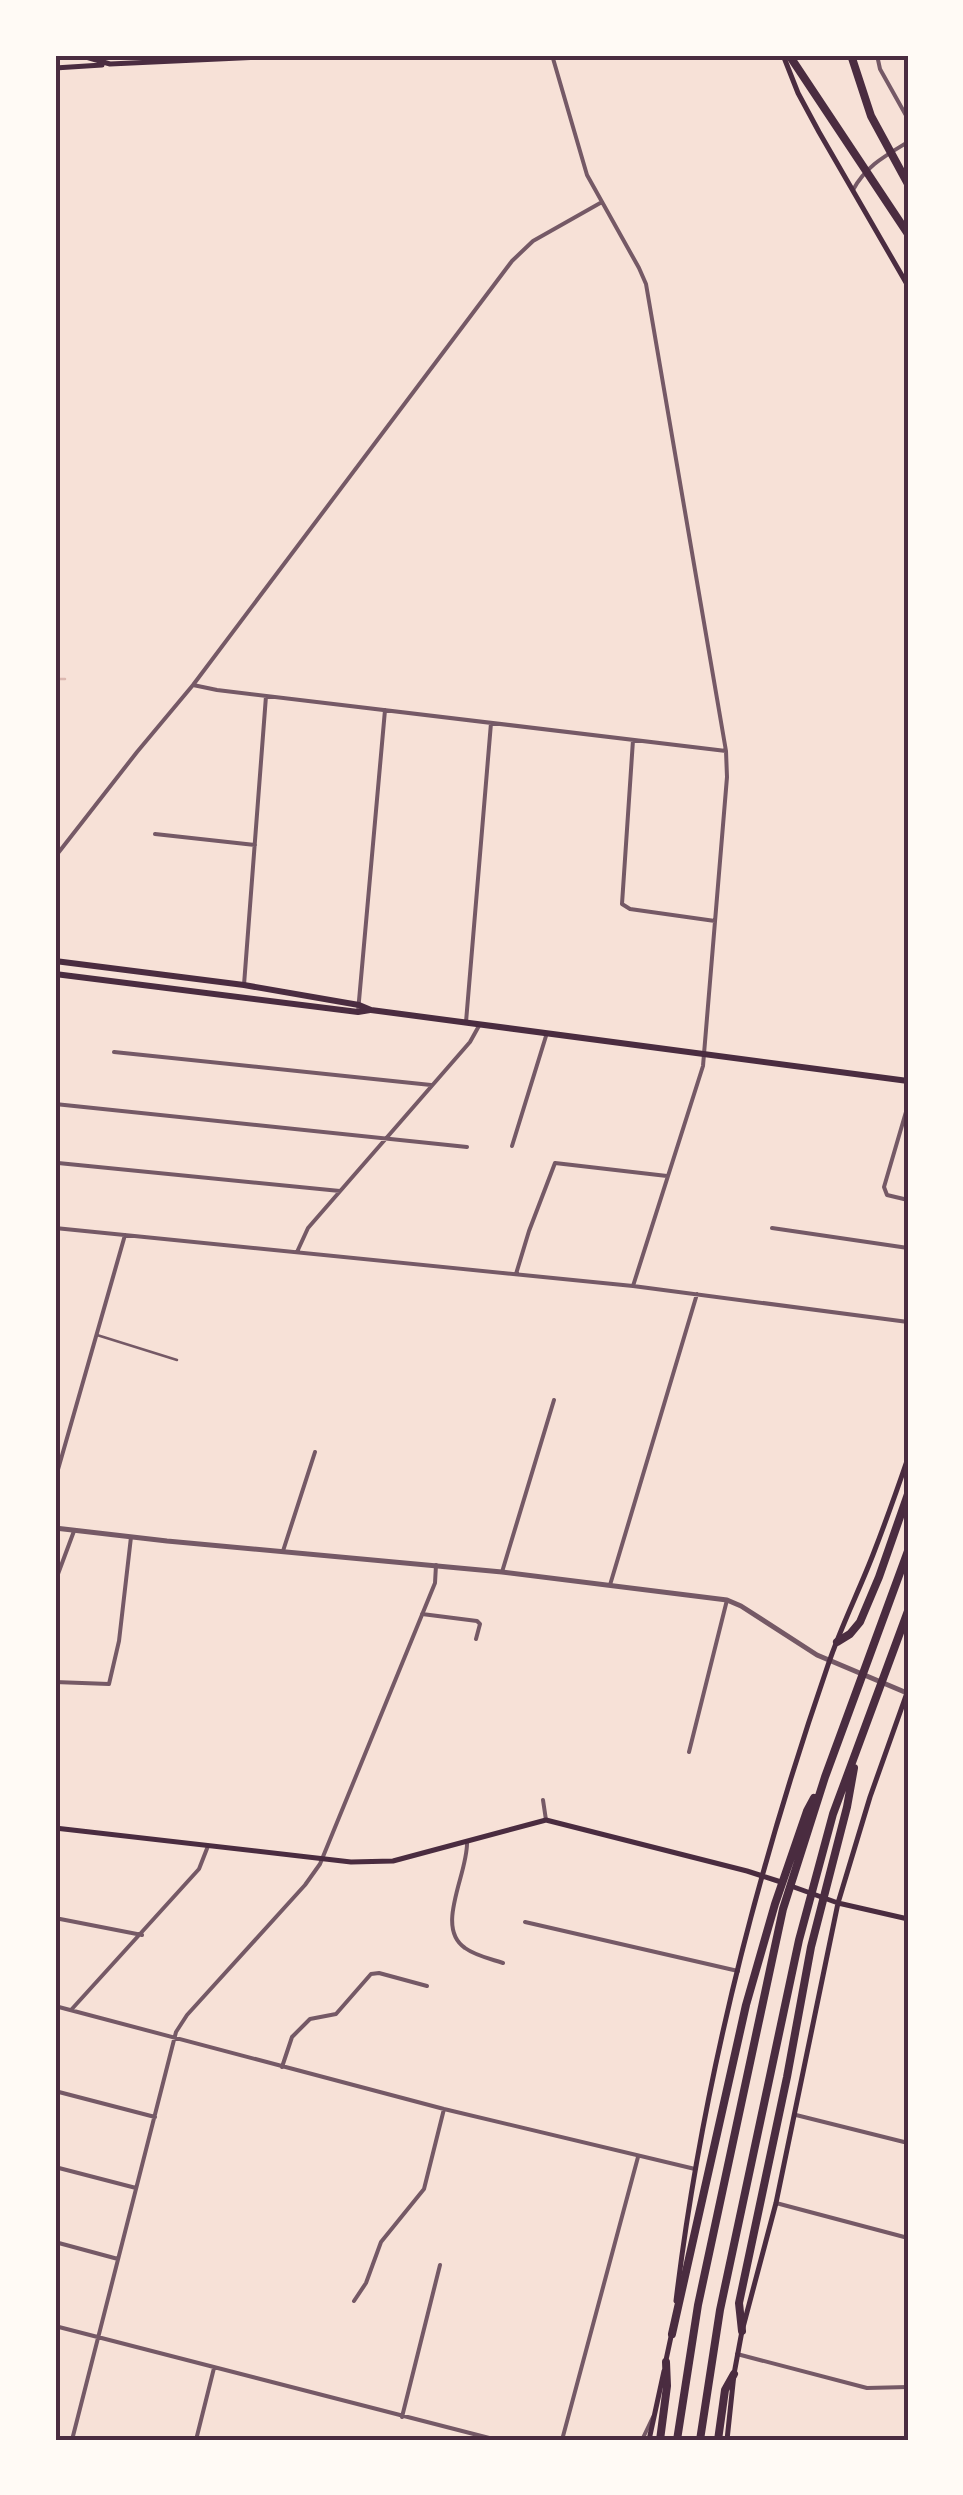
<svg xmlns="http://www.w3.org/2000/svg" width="963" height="2495" viewBox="0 0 963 2495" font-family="Roboto,sans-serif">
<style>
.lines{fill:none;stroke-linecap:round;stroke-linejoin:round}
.stream{stroke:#dcb8b0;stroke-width:2.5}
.service{stroke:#755966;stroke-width:2.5}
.minor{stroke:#755966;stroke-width:4}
.tertiary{stroke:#755966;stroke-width:5}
.secondary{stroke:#4a2c40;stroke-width:5}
.primary{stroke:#4a2c40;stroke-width:6}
.motorway{stroke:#4a2c40;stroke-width:8}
.neatline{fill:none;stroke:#4a2c40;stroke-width:4}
</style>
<rect width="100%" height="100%" fill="#f7e1d7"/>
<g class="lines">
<!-- stream -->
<path class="stream" d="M 55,679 L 65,679"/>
<!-- service -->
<path class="service" d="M 97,1335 L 177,1360"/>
<!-- minor -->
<path class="minor" d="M 552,55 L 587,175 L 639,268 L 646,284 L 726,751 L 727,777 L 703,1066 L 633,1286
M 877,55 L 880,69 L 908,119
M 853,190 C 866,166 885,156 908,142
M 193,685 L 217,690 L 726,751
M 633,740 L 622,904 L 630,909 L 715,921
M 155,834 L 255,845
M 55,857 L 137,752 L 193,685 L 512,261 L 533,241 L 602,202
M 244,985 L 266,696
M 358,1012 L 385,710
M 466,1022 L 491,723
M 114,1052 L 431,1085
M 55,1104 L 467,1147
M 908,1105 L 884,1187 L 887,1195 L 908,1200
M 512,1146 L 546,1036
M 58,1163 L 340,1191
M 55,1228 L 633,1286 L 908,1322
M 772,1228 L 908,1248
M 297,1252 L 308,1228 L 470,1042 L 480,1024
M 516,1274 L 529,1231 L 555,1163 L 667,1176
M 55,1480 L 125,1235
M 283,1551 L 315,1452
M 502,1572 L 554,1400
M 55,1582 L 74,1531
M 610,1585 L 697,1294
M 422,1614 L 477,1621 L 480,1624 L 476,1639
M 55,1682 L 109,1684 L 119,1641 L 131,1537
M 689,1752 L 727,1600
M 543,1800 L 546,1820
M 467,1841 C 469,1872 434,1927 465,1948 C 476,1956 491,1959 503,1963
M 55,1918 L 142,1935
M 525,1922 L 738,1971
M 55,2006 L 444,2109 L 695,2169
M 71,2010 L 199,1869 L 208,1846
M 282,2067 L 292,2037 L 310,2019 L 336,2014 L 371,1974 L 379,1973 L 427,1986
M 55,2091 L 155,2117
M 796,2115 L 908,2143
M 55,2167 L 136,2188
M 776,2203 L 908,2238
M 55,2242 L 118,2259
M 354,2301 L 366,2283 L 381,2242 L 424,2189 L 444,2109
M 55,2326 L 497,2440
M 737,2354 L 867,2388 L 908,2387
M 402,2417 L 440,2265
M 72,2440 L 176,2032 L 187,2015 L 305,1885 L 320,1864 L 435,1583 L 436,1565
M 196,2440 L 214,2368
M 562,2440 L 638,2157
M 642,2440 L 653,2417"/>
<!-- tertiary -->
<path class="tertiary" d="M 55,1528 L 167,1541 L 502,1572 L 727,1600 L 741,1606 L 817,1655 L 907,1693"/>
<!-- secondary -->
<path class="secondary" d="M 79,55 L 110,64 L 307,55
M 783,55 L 798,93 L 819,132 L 908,286
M 55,68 L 102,65
M 55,1828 L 351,1862 L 393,1861 L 546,1820 L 747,1871 L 781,1882
M 791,1886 L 838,1903 L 908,1919
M 676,2301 C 702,2085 757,1871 828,1665 C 841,1626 860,1589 874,1552 C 886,1521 897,1490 908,1458
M 666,2360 L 672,2332
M 649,2440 L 664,2371
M 727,2440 L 734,2374 L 742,2331 L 776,2203 L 838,1903 L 870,1797 L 908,1690"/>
<!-- primary -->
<path class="primary" d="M 55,961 L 244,985 L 359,1005 L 371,1010 L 908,1081
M 55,974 L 358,1012 L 370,1010"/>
<!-- motorway -->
<path class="motorway" d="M 789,55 L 908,234
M 851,55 L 871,116 L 908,184
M 837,1642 L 850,1634 L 860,1622 L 879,1577 L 908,1494
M 742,2331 L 739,2303 L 787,2077 L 811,1947 L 847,1807 L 854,1768
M 672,2334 L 746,2005 L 775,1904 L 807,1811 L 814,1798
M 660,2440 L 667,2386 L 666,2362
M 677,2440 L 698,2305 L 783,1909 L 825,1777 L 908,1551
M 700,2440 L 720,2310 L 799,1940 L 833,1814 L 908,1611
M 718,2440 L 725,2390 L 734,2374"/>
</g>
<!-- border -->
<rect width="963" height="2495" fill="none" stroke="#fffaf5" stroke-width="115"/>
<rect x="58" y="58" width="848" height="2380" class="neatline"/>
</svg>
